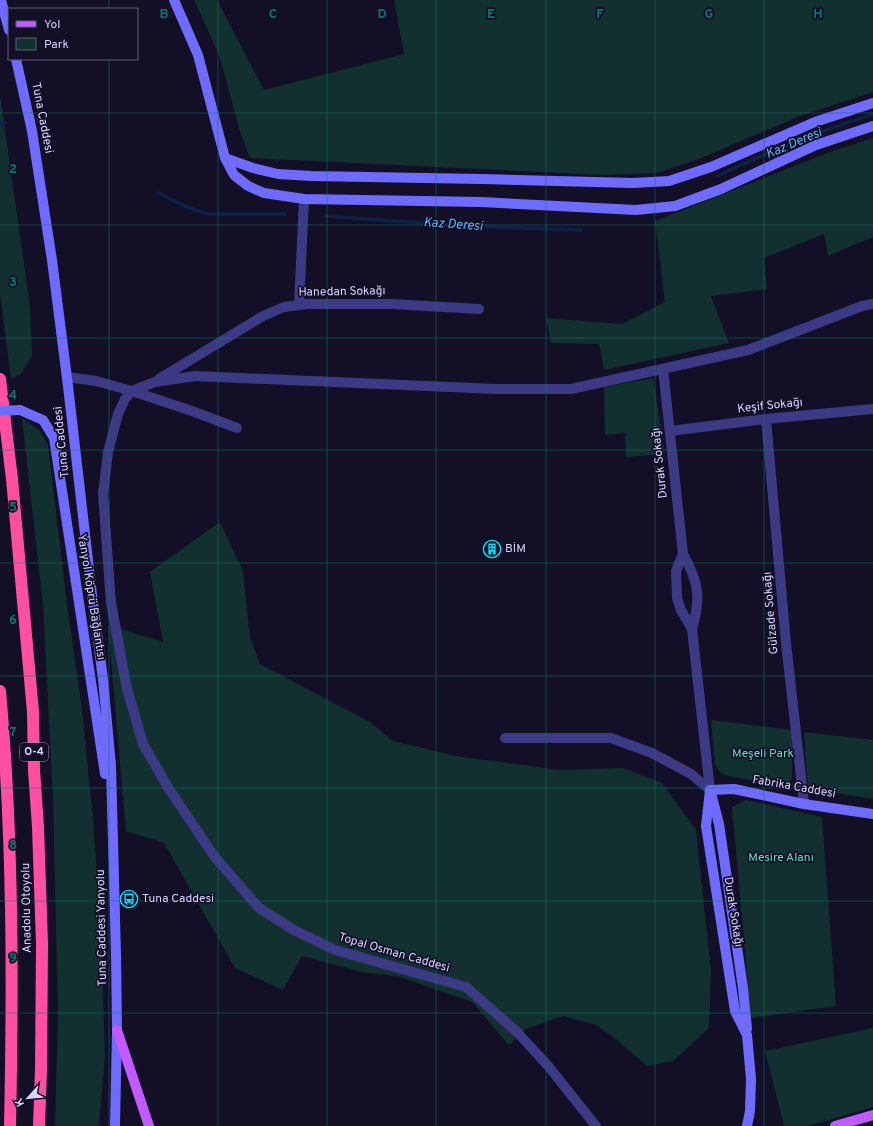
<svg xmlns="http://www.w3.org/2000/svg" width="873" height="1126" viewBox="0 0 873 1126" font-family="Overpass,sans-serif">
<style>
.green{fill:#12302f}
.lines{fill:none;stroke-linecap:round;stroke-linejoin:round}
.stream{stroke:#0c2248;stroke-width:3.5}
.minor{stroke:#3d3a85;stroke-width:10}
.secondary{stroke:#6f6bff;stroke-width:10}
.primary{stroke:#c25bff;stroke-width:10}
.motorway{stroke:#ff4fa3;stroke-width:12}
.secondary-bridge{stroke:#6f6bff;stroke-width:10}
.grid{fill:none;stroke:#0f766e;stroke-width:1;stroke-opacity:0.55}
.labels{text-anchor:middle;dominant-baseline:central;stroke-width:3.5;stroke-linejoin:round;paint-order:stroke}
.shield{fill:#130f26;stroke:#9e99be;stroke-width:1}
.shield-label{font-size:11px;font-weight:bold;fill:#d9d4ff}
.street-label{font-size:12px;fill:#d9d4ff;stroke:#130f26}
.poi-label{font-size:12px;fill:#d9d4ff;stroke:#130f26;text-anchor:start}
.park-label{font-size:12px;fill:#5fe0c0;stroke:#130f26}
.water-label{font-size:13px;font-style:italic;fill:#62b6ff;stroke:#130f26}
.grid-label{font-size:13px;text-anchor:middle;font-weight:bold;fill:#0f766e;stroke:#130f26;stroke-width:3.5;stroke-linejoin:round;paint-order:stroke}
</style>
<rect width="100%" height="100%" fill="#130f26"/>
<!-- green -->
<path class="green" d="M 194,0 L 217,0 L 264,90 L 404,54 L 394,0 L 873,0 L 873,92 L 800,116 L 699,159 L 657,173 L 601,175 L 250,158 L 240,131 L 219,55 Z
M 0,95 L 30,306 L 32,356 L 21,374 L 11,379 L 0,294 Z
M 873,138 L 873,237 L 828,256 L 824,234 L 764,258 L 767,289 L 711,296 L 729,343 L 604,370 L 599,344 L 551,343 L 546,318 L 622,324 L 665,302 L 655,221 L 830,152 Z
M 653,378 L 665,454 L 626,457 L 625,433 L 605,435 L 604,387 Z
M 22,418 L 40,431 L 48,445 L 67,604 L 82,710 L 93,818 L 101,935 L 105,1057 L 99,1126 L 55,1126 L 58,1014 L 53,800 L 43,605 Z
M 220,522 L 243,571 L 250,638 L 260,664 L 370,722 L 393,741 L 456,756 L 560,770 L 623,768 L 662,783 L 696,830 L 711,971 L 709,1028 L 673,1061 L 647,1066 L 616,1039 L 596,1025 L 563,1016 L 526,1029 L 509,1045 L 472,1002 L 400,977 L 362,972 L 302,956 L 283,990 L 235,968 L 164,843 L 126,831 L 108,625 L 163,642 L 150,572 Z
M 711,720 L 792,730 L 792,778 L 787,786 L 781,786 L 724,775 L 719,771 L 715,765 Z
M 804,732 L 873,740 L 873,799 L 808,789 Z
M 746,800 L 822,817 L 836,1006 L 751,1018 L 732,807 Z
M 873,1028 L 873,1107 L 808,1126 L 784,1126 L 765,1051 Z"/>
<g class="lines">
<!-- stream -->
<path class="stream" d="M 0,123 L 5,123
M 717,176 C 768,152 820,131 873,114
M 158,193 L 187,207 L 208,214 L 285,214
M 325,216 L 466,226 L 581,230"/>
<!-- minor -->
<path class="minor" d="M 299,305 L 304,199
M 663,369 L 683,554 C 699,582 701,598 692,629 L 710,790
M 67,377 L 96,381 L 132,391 L 192,411 L 237,428
M 159,379 L 263,316 L 284,307 L 307,304 L 392,304 L 479,309
M 766,419 L 786,643 L 804,804
M 670,431 L 766,419 L 873,409
M 683,554 L 676,571 L 677,598 L 681,610 L 692,629
M 505,738 L 611,738 L 652,753 L 691,774 L 710,790
M 596,1126 L 549,1067 L 517,1032 L 466,987 L 335,950 L 294,930 L 259,908 L 214,856 L 169,789 L 143,744 L 127,689 L 111,603 L 103,494 L 108,452 L 118,414 L 125,399 L 132,391 L 155,382 L 195,376 L 496,389 L 571,389 L 748,350 L 862,306 L 873,304"/>
<!-- secondary -->
<path class="secondary" d="M 1,0 L 9,30
M 174,0 L 198,55 L 225,158 L 234,175 L 248,186 L 264,193 L 304,199 L 481,202 L 636,210 L 675,206 L 721,189 L 816,145 L 873,126
M 16,59 L 32,131 L 52,260 L 68,386 L 92,595 L 103,679 L 111,766 L 116,955 L 117,1030 L 115,1126
M 225,158 L 253,168 L 278,174 L 311,176 L 482,179 L 633,183 L 669,181 L 711,167 L 815,122 L 873,103
M 20,410 L 43,420 L 54,438 L 105,774
M 710,790 L 706,826 L 735,1011 L 747,1035 L 751,1079 L 750,1111 L 747,1126
M 710,790 L 734,789 L 804,804 L 873,814
M 712,797 L 719,824 L 743,988 L 747,1029"/>
<!-- primary -->
<path class="primary" d="M 117,1030 L 149,1126
M 835,1126 L 873,1115"/>
<!-- motorway -->
<path class="motorway" d="M 0,379 L 12,479 L 33,712 L 34,770 L 38,827 L 42,944 L 41,1069 L 39,1126
M 0,691 C 13,835 13,981 10,1126"/>
<!-- secondary-bridge -->
<path class="secondary-bridge" d="M 0,411 L 20,410"/>
</g>
<!-- grid -->
<path class="grid" d="M 109,0 L 109,9M 218,0 L 218,1126M 327,0 L 327,1126M 436,0 L 436,1126M 546,0 L 546,1126M 655,0 L 655,1126M 764,0 L 764,1126M 109,59 L 109,1126M 0,113 L 873,113M 0,225 L 873,225M 0,338 L 873,338M 0,450 L 873,450M 0,563 L 873,563M 0,676 L 873,676M 0,788 L 873,788M 0,901 L 873,901M 0,1013 L 873,1013"/>
<!-- icons -->
<defs>
<symbol id="building-ring" viewBox="-11 -11 22 22"><circle r="9.5" fill="#130f26" stroke="#00e5ff" stroke-width="1.5"/><path d="M-4-6H4V6H1V3H-1V6H-4ZM-2.5-4.3h1.7v1.8h-1.7ZM.8-4.3h1.7v1.8H.8ZM-2.5-1h1.7V.8h-1.7ZM.8-1h1.7V.8H.8Z" fill="#00e5ff"/></symbol>
<symbol id="bus-ring" viewBox="-11 -11 22 22"><circle r="9.5" fill="#130f26" stroke="#00e5ff" stroke-width="1.5"/><path d="M-5-6H5V4H4V6H2V4H-2V6H-4V4H-5ZM-3.5-4V0h7V-4ZM-3.5 1.2v1.5H-2V1.2ZM2 1.2v1.5H3.5V1.2Z" fill="#00e5ff"/></symbol>
</defs>
<g fill-rule="evenodd">
<use href="#building-ring" x="482" y="539" width="20" height="20"/>
<use href="#bus-ring" x="119" y="889" width="20" height="20"/>
</g>
<g class="labels">
<!-- shield labels -->
<rect class="shield" x="20" y="743" width="28" height="18" rx="3"/>
<g class="shield-label">
<text x="34" y="752">O-4</text>
</g>
<!-- street labels -->
<g class="street-label">
<text transform="translate(42 118) rotate(79)">Tuna Caddesi</text>
<text transform="translate(342 292) rotate(-1)">Hanedan Sokağı</text>
<text transform="translate(770 406) rotate(-6)">Keşif Sokağı</text>
<text transform="translate(62 442) rotate(-96)">Tuna Caddesi</text>
<text transform="translate(660 463) rotate(-96)">Durak Sokağı</text>
<text transform="translate(91 597) rotate(81)">Yanyol Köprü Bağlantısı</text>
<text transform="translate(771 613) rotate(-95)">Gülzade Sokağı</text>
<text transform="translate(794 787) rotate(10)">Fabrika Caddesi</text>
<text transform="translate(27 908) rotate(-91)">Anadolu Otoyolu</text>
<text transform="translate(733 912) rotate(81)">Durak Sokağı</text>
<text transform="translate(102 928) rotate(-91)">Tuna Caddesi Yanyolu</text>
<text transform="translate(394 953) rotate(16)">Topal Osman Caddesi</text>
</g>
<!-- poi labels -->
<g class="poi-label">
<text x="505" y="549">BİM</text>
<text x="142" y="899">Tuna Caddesi</text>
</g>
<!-- park labels -->
<g class="park-label">
<text x="763" y="754">Meşeli Park</text>
<text x="781" y="858">Mesire Alanı</text>
</g>
<!-- water labels -->
<g class="water-label">
<text transform="translate(794 144) rotate(-23)">Kaz Deresi</text>
<text transform="translate(453 225) rotate(4)">Kaz Deresi</text>
</g>
</g>
<g class="grid-label">
<text x="164" y="18">B</text>
<text x="273" y="18">C</text>
<text x="382" y="18">D</text>
<text x="491" y="18">E</text>
<text x="600" y="18">F</text>
<text x="709" y="18">G</text>
<text x="818" y="18">H</text>
<text x="13" y="173">2</text>
<text x="13" y="286">3</text>
<text x="13" y="399">4</text>
<text x="13" y="511">5</text>
<text x="13" y="624">6</text>
<text x="13" y="736">7</text>
<text x="13" y="849">8</text>
<text x="13" y="962">9</text>
</g>
<!-- legend -->
<rect x="8" y="8" width="130" height="52" fill="#130f26" stroke="#625e7d"/>
<rect x="16" y="21" width="20" height="6" fill="#c25bff" stroke="#625e7d"/>
<text x="44" y="28" font-size="12" fill="#d9d4ff">Yol</text>
<rect x="16" y="38" width="20" height="12" fill="#12302f" stroke="#625e7d"/>
<text x="44" y="48" font-size="12" fill="#d9d4ff">Park</text>
<!-- north arrow -->
<g transform="translate(28 1098) rotate(243)" stroke="#130f26" stroke-width="3" paint-order="stroke">
<path d="M0-3L7 15L0 10L-7 15Z" fill="#d9d4ff"/>
<text y="-6" font-size="11" font-weight="bold" text-anchor="middle" fill="#d9d4ff">K</text>
</g>
</svg>
